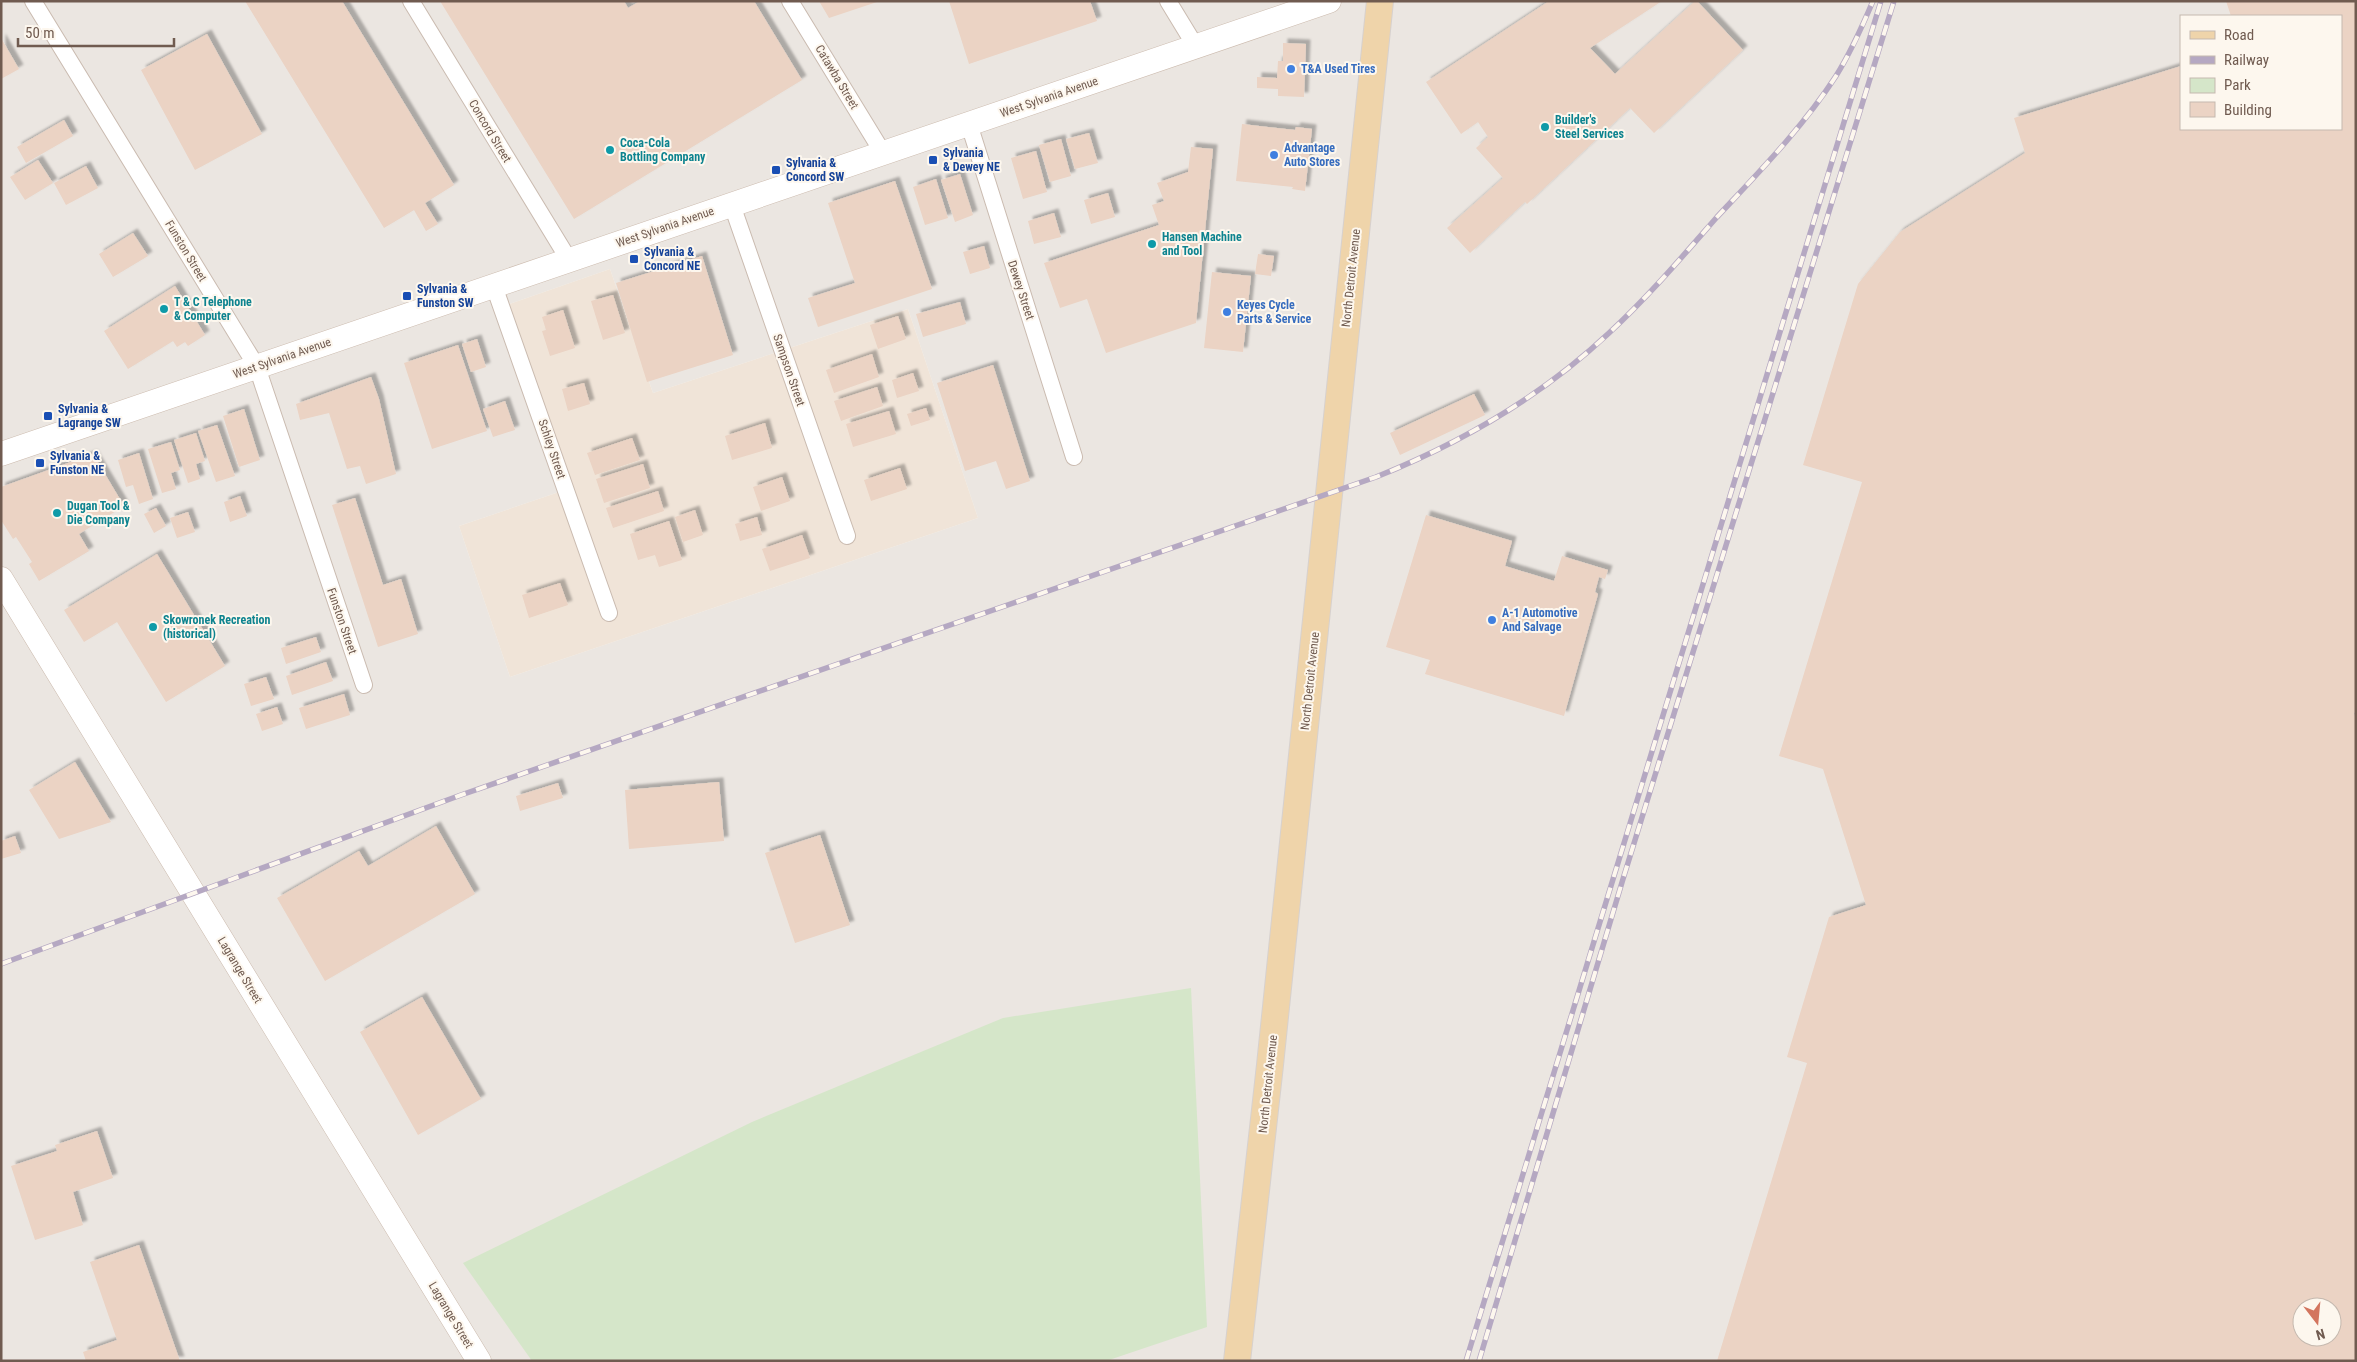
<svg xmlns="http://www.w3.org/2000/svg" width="2357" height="1362" viewBox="0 0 2357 1362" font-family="'Roboto Condensed',sans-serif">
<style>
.residential{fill:#f0e4d8}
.industrial{fill:#ebe6e1;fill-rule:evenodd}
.green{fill:#d5e6c9}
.building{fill:#ebd3c4;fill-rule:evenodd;filter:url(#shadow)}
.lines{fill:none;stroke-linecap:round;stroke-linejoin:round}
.street-casing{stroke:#cabbb0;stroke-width:18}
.secondary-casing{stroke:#ccbbae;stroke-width:25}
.primary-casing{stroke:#d7d1ce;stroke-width:28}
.street{stroke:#fff;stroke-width:16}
.secondary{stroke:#fff;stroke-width:24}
.primary{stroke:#efd4aa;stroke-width:26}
.rail-casing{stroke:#b5a8c2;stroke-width:5.5}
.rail{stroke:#fdf7ee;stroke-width:4;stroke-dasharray:11;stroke-linecap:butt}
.shop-dot{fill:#3f7fe0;stroke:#fdf7ee;stroke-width:2}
.culture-dot{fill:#0f9aa8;stroke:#fdf7ee;stroke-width:2}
.transit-dot{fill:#1a4fb4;stroke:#fdf7ee;stroke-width:2}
.labels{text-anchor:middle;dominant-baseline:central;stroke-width:4;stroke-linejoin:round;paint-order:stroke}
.shop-label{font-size:12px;font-weight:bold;fill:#366cbe;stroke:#fdf7ee;text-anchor:start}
.street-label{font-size:12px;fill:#705b50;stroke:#fdf7ee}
.culture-label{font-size:12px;font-weight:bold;fill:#0d838f;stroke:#fdf7ee;text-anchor:start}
.transit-label{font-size:12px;font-weight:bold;fill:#164399;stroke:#fdf7ee;text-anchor:start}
</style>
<defs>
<filter id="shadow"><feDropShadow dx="4.5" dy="-4.5" stdDeviation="1" flood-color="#0004"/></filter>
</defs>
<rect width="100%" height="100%" fill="#faf3e9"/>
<!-- residential -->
<path class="residential" d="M 610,269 L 653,393 L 908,309 L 978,518 L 510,677 L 459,526 L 562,491 L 498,308 Z"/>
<!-- industrial -->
<path class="industrial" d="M 1,1 L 2356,1 L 2356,1361 L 1,1361 ZM 2181,16 L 2341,16 L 2341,129 L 2181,129 ZM 610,269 L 653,393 L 908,309 L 978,518 L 510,677 L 459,526 L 562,491 L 498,308 ZM 2302,1307 L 2332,1307 L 2332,1337 L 2302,1337 Z"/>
<!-- green -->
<path class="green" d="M 1191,988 L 1207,1327 L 1106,1361 L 532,1361 L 463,1263 L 752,1122 L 1003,1018 Z"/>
<!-- building -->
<path class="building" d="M 245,1 L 342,1 L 454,185 L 425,203 L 438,224 L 426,231 L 414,210 L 384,228 Z
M 440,1 L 624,1 L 628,8 L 640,1 L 754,1 L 802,80 L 574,219 Z
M 819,1 L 877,1 L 877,2 L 829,18 Z
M 949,1 L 1090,1 L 1097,21 L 969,64 Z
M 1549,1 L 1662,1 L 1590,48 L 1615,74 L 1695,1 L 1697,1 L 1743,50 L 1654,133 L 1630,108 L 1527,204 L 1525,202 L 1470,253 L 1447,228 L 1503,178 L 1476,148 L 1488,137 L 1478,122 L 1461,134 L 1426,82 Z
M 2226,1 L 2356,1 L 2356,712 L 2354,713 L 2356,720 L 2356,1361 L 1717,1361 L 1807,1063 L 1787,1057 L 1829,917 L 1866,905 L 1823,769 L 1779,756 L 1862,482 L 1803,465 L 1858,284 L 1900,232 L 2025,153 L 2014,118 L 2181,66 L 2181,129 L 2341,129 L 2341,16 L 2231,16 ZM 2302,1307 L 2332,1307 L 2332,1337 L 2302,1337 Z
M 207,34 L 262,134 L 195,170 L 141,70 Z
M 1,38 L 19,69 L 1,79 Z
M 1283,43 L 1306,44 L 1304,97 L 1278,96 L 1278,89 L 1257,88 L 1257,77 L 1277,78 L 1278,61 L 1283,61 Z
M 64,120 L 73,136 L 26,163 L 17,147 Z
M 1242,124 L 1295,130 L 1296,127 L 1312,129 L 1305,191 L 1292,189 L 1293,187 L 1236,181 Z
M 1089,133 L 1098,163 L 1075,169 L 1066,139 Z
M 1061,139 L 1071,176 L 1050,182 L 1039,145 Z
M 1191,147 L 1213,149 L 1196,323 L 1106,353 L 1087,299 L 1060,308 L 1044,263 L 1159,225 L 1152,205 L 1164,201 L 1157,183 L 1188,172 Z
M 1036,151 L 1047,192 L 1023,199 L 1011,158 Z
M 38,160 L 53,183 L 25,200 L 10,177 Z
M 86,166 L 98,188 L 66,205 L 54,183 Z
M 960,174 L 973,215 L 955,222 L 941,180 Z
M 936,179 L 948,218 L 925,225 L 913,187 Z
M 895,181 L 932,289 L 818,327 L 808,298 L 855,283 L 828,203 Z
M 1108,193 L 1115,217 L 1091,224 L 1084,200 Z
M 1054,213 L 1061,237 L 1034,244 L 1028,221 Z
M 133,233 L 148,256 L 113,277 L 99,254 Z
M 984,246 L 990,268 L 970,274 L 963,252 Z
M 1258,254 L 1274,256 L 1271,276 L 1255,274 Z
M 702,256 L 733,355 L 647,382 L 616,283 Z
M 1212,272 L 1251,276 L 1243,352 L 1204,348 Z
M 175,286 L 205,335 L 188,346 L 185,342 L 177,347 L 173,341 L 128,369 L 104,331 Z
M 613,295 L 625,333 L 603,340 L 591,301 Z
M 960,302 L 966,324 L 923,337 L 916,314 Z
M 563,310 L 575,348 L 550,356 L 542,331 L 546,330 L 542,317 Z
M 898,316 L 906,339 L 878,349 L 870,325 Z
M 477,339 L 486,367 L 471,372 L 462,344 Z
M 458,345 L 487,431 L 432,449 L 404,363 Z
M 872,354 L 879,377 L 834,393 L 826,370 Z
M 993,365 L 1030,481 L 1006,489 L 996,461 L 965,471 L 937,383 Z
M 913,373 L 919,391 L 897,398 L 892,380 Z
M 371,377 L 379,399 L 396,474 L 366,484 L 360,466 L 347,469 L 329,413 L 300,420 L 296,404 Z
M 584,383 L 590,404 L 568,411 L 562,389 Z
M 877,387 L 883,406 L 841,421 L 834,401 Z
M 1474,394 L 1485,415 L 1400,455 L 1390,433 Z
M 505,401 L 515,430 L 493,437 L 483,409 Z
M 926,408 L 930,420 L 911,426 L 907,414 Z
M 244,409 L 260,460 L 239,467 L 223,416 Z
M 889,411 L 896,434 L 853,447 L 846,424 Z
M 765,423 L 772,448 L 732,460 L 725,436 Z
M 217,425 L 235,476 L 216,482 L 198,431 Z
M 196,433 L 205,461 L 196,464 L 200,479 L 188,483 L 174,440 Z
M 632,438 L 640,460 L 595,475 L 587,453 Z
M 171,442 L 180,470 L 171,473 L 176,489 L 162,493 L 148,449 Z
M 139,453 L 153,499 L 139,504 L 133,485 L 126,487 L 118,460 Z
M 93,454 L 124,506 L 79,534 L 89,551 L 39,581 L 29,564 L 32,562 L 16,537 L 13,539 L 1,520 L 1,487 Z
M 643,464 L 650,488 L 604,503 L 596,479 Z
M 900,468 L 907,489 L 871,501 L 864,480 Z
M 782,477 L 790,501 L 761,511 L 753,487 Z
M 658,491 L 664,511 L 613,528 L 606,508 Z
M 240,496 L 247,516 L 230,522 L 224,502 Z
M 355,498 L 383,585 L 401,579 L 418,634 L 378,647 L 332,505 Z
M 156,508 L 166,526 L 154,533 L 144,514 Z
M 695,510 L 703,535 L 683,542 L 675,517 Z
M 188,512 L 195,532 L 177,538 L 170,518 Z
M 1426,515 L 1512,541 L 1505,566 L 1554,581 L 1562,556 L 1608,570 L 1605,579 L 1599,577 L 1595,592 L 1598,594 L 1564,716 L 1425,674 L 1430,660 L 1386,647 Z
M 757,517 L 762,535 L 740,541 L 735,524 Z
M 669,521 L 682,560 L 659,567 L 655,555 L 638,560 L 630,534 Z
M 802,535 L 810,558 L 770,571 L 762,549 Z
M 157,554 L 225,666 L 166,702 L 117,622 L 84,642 L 64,610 Z
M 560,583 L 568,605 L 529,618 L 522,595 Z
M 316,637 L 321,652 L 286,664 L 281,648 Z
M 326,662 L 333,681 L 292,695 L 286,676 Z
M 266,677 L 274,699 L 251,706 L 244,684 Z
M 344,694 L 350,715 L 306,729 L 299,708 Z
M 277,707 L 283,724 L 262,731 L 256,714 Z
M 75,762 L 111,822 L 59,839 L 29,790 Z
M 719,782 L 724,841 L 629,849 L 625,790 Z
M 558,783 L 563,798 L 520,811 L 516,796 Z
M 436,826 L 475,894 L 325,981 L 277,898 L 359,851 L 368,866 Z
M 820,835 L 850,925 L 795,943 L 765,853 Z
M 15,836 L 21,853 L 1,859 L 1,841 Z
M 422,997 L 481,1099 L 418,1135 L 360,1032 Z
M 97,1131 L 113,1178 L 73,1192 L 83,1225 L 35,1240 L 11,1166 L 57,1151 L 55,1145 Z
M 139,1245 L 180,1361 L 86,1361 L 83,1352 L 117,1340 L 90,1262 Z"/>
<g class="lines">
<defs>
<path id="street" d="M 33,1 L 257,367 L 364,685
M 411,1 L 569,260
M 790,1 L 883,153
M 1168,1 L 1196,47
M 969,124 L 1074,457
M 732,205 L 847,536
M 494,286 L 609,613"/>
<path id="secondary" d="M 1,454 L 1329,1
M 1,579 L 479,1361"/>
<path id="primary" d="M 1237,1361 L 1270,1065 L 1380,1"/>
</defs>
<!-- street casing -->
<use href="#street" class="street-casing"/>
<!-- secondary casing -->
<use href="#secondary" class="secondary-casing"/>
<!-- primary casing -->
<use href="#primary" class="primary-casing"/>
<!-- street -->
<use href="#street" class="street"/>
<!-- secondary -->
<use href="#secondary" class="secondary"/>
<!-- primary -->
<use href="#primary" class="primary"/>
<defs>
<path id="rail" d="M 1,964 L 461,795 L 1376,477 C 1461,443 1542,396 1609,333 C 1648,297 1682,257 1717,217 C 1759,172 1803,127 1836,76 C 1851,52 1862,27 1873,1
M 1466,1361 L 1881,1
M 1479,1361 L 1623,879 L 1894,1"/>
</defs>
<!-- rail casing -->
<use href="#rail" class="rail-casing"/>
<!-- rail -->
<use href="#rail" class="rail"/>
</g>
<!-- markers -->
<g class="shop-dot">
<circle cx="1291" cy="69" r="5"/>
<circle cx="1274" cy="155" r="5"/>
<circle cx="1227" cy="312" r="5"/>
<circle cx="1492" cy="620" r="5"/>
</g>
<g class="culture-dot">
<circle cx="1545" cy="127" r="5"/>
<circle cx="610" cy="150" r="5"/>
<circle cx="1152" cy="244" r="5"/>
<circle cx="164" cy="309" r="5"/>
<circle cx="57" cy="513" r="5"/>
<circle cx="153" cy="627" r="5"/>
</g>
<g class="transit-dot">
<rect x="928" y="155" width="10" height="10" rx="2.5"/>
<rect x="771" y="165" width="10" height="10" rx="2.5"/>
<rect x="629" y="254" width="10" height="10" rx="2.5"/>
<rect x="402" y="291" width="10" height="10" rx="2.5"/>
<rect x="43" y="411" width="10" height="10" rx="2.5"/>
<rect x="35" y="458" width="10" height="10" rx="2.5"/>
</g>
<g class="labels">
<!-- shop labels -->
<g class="shop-label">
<text x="1301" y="69">T&amp;A Used Tires</text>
<text x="1284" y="148">Advantage<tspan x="1284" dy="14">Auto Stores</tspan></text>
<text x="1237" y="305">Keyes Cycle<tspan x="1237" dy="14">Parts &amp; Service</tspan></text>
<text x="1502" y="613">A-1 Automotive<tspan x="1502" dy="14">And Salvage</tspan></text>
</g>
<!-- street labels -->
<g class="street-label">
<text transform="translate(837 77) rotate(59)">Catawba Street</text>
<text transform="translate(1049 97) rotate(-19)">West Sylvania Avenue</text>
<text transform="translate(490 131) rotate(59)">Concord Street</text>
<text transform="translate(665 227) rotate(-19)">West Sylvania Avenue</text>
<text transform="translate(186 251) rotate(59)">Funston Street</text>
<text transform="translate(1351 278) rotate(-84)">North Detroit Avenue</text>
<text transform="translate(1021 290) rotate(72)">Dewey Street</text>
<text transform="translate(282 358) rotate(-19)">West Sylvania Avenue</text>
<text transform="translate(789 370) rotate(71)">Sampson Street</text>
<text transform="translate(552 449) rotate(71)">Schley Street</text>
<text transform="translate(342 621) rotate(71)">Funston Street</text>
<text transform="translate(1310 681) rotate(-84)">North Detroit Avenue</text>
<text transform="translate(240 970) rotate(59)">Lagrange Street</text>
<text transform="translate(1268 1084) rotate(-84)">North Detroit Avenue</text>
<text transform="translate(451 1315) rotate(59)">Lagrange Street</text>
</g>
<!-- culture labels -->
<g class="culture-label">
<text x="1555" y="120">Builder's<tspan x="1555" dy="14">Steel Services</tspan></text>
<text x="620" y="143">Coca-Cola<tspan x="620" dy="14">Bottling Company</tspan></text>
<text x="1162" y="237">Hansen Machine<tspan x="1162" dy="14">and Tool</tspan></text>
<text x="174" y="302">T &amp; C Telephone<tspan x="174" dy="14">&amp; Computer</tspan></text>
<text x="67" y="506">Dugan Tool &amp;<tspan x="67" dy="14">Die Company</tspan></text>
<text x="163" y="620">Skowronek Recreation<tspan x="163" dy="14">(historical)</tspan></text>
</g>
<!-- transit labels -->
<g class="transit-label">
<text x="943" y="153">Sylvania<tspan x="943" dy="14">&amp; Dewey NE</tspan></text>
<text x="786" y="163">Sylvania &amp;<tspan x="786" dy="14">Concord SW</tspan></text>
<text x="644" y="252">Sylvania &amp;<tspan x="644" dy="14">Concord NE</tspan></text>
<text x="417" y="289">Sylvania &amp;<tspan x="417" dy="14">Funston SW</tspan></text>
<text x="58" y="409">Sylvania &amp;<tspan x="58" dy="14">Lagrange SW</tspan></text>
<text x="50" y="456">Sylvania &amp;<tspan x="50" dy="14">Funston NE</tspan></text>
</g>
</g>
<!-- border -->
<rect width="2357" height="1362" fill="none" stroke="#705b50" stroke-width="5"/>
<!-- legend -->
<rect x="2180" y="15" width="162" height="115" fill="#fdf7ee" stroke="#c5b9af"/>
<rect x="2190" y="31" width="25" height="8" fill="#efd4aa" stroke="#c5b9af"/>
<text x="2224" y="40" font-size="15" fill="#705b50">Road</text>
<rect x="2190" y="56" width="25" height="8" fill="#b5a8c2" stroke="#c5b9af"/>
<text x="2224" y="65" font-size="15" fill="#705b50">Railway</text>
<rect x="2190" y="78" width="25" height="15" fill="#d5e6c9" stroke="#c5b9af"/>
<text x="2224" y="90" font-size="15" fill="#705b50">Park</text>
<rect x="2190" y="102" width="25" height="15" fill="#ebd3c4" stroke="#c5b9af"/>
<text x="2224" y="115" font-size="15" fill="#705b50">Building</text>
<!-- north arrow -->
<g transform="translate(2317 1322) rotate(164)"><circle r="24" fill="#fdf7ee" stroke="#c5b9af"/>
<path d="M0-4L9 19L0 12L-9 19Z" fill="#d3755e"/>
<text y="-8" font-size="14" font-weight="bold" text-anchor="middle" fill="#705b50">N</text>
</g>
<!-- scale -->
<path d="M18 38v8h156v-8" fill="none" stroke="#705b50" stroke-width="2.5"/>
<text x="25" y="38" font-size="15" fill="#705b50" stroke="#fdf7ee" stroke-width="4" paint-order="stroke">50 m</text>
</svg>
